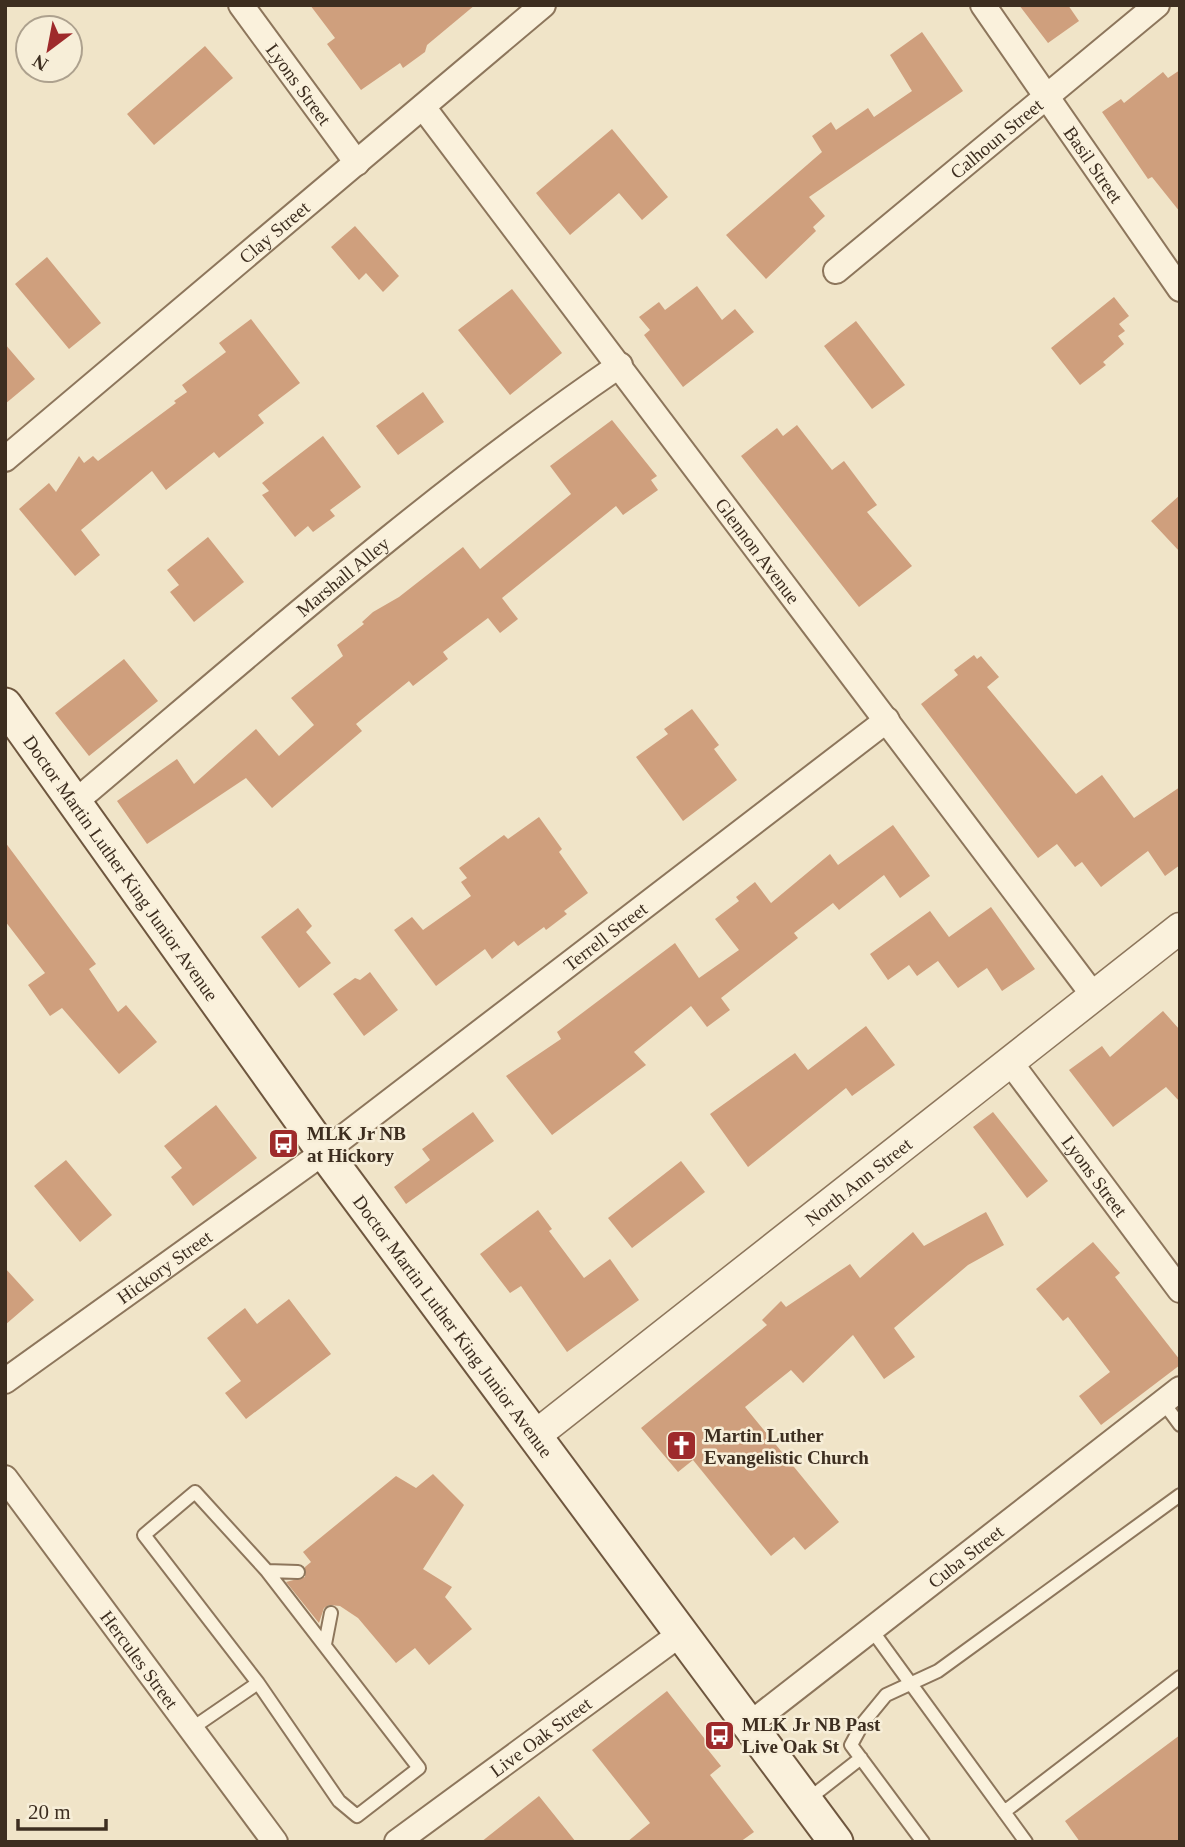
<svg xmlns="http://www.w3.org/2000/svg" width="1185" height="1847" viewBox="0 0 1185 1847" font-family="'Times New Roman',serif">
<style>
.building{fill:#cf9f7d}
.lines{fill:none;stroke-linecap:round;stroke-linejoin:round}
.service-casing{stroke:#8d765c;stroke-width:16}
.minor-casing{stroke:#8d765c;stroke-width:28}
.tertiary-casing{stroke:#8d765c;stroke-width:33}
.secondary-casing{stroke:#6f573f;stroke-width:37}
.service{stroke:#faf1dc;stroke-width:12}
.minor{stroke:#faf1dc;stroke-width:24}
.tertiary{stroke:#faf1dc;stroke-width:30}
.secondary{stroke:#faf1dc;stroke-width:33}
.labels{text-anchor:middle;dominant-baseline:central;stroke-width:5;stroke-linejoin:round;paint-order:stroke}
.street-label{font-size:19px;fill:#3d2e20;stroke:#f7eed8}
.poi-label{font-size:19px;font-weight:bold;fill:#3d2e20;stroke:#f7eed8;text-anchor:start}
</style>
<rect width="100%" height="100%" fill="#f0e4c8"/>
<!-- building -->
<path class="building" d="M 310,5 L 475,5 L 427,45 L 425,52 L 403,68 L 400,63 L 361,90 L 327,44 L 335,38 Z
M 1019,5 L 1068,5 L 1079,21 L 1048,43 Z
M 922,32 L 963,91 L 809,197 L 825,216 L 813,227 L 816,231 L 766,279 L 726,235 L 822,152 L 812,136 L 831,122 L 836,130 L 868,108 L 874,117 L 912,91 L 890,55 Z
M 205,46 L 233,78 L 154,145 L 127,114 Z
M 1180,70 L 1180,212 L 1152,177 L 1148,179 L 1102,112 L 1121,99 L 1124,103 L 1163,72 L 1168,78 Z
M 612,129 L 668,197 L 642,220 L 619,193 L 570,235 L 536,193 Z
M 355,226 L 399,276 L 383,292 L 366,273 L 359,280 L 331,247 Z
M 47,257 L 101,323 L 69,349 L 15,284 Z
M 697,286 L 722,320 L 735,309 L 754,332 L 683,387 L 644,335 L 650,330 L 639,317 L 659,302 L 665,310 Z
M 512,289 L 562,353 L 510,395 L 458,330 Z
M 1114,297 L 1129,316 L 1119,324 L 1125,331 L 1118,336 L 1124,344 L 1103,362 L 1106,365 L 1080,385 L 1051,348 Z
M 251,319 L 300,383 L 258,415 L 264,423 L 219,458 L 214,452 L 166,490 L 152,471 L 81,530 L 100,555 L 75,576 L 19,509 L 49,483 L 56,492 L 79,456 L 84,463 L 93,456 L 98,461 L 176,403 L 174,401 L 187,392 L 182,385 L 226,352 L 219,343 Z
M 856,321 L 905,385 L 872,409 L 824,346 Z
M 5,344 L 35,379 L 5,404 Z
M 423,392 L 444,422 L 398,455 L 376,426 Z
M 612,420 L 657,476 L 651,480 L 658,490 L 623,515 L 616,506 L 502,598 L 518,619 L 500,633 L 488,618 L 443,652 L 448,659 L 413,686 L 409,681 L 356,724 L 362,731 L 272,808 L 246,778 L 147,844 L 117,801 L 177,759 L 194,784 L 256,729 L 279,756 L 314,725 L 291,698 L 343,656 L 337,645 L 364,624 L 362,622 L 373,612 L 399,597 L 463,547 L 480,569 L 571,494 L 550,466 Z
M 797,425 L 832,470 L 844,461 L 877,505 L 867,512 L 912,566 L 859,607 L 741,456 L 777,428 L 783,436 Z
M 323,436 L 361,487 L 330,510 L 335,516 L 313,532 L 308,526 L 295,537 L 262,495 L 269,491 L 262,483 Z
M 1180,495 L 1180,552 L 1151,521 Z
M 208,537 L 244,582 L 194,622 L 170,592 L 179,585 L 167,570 Z
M 974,655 L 977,659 L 981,656 L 999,677 L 987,687 L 1076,794 L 1102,775 L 1134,818 L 1180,787 L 1180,865 L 1165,876 L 1148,851 L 1101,887 L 1082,862 L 1075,867 L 1057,844 L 1038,858 L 921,704 L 958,675 L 954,670 Z
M 124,659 L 158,701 L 89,756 L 55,713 Z
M 692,709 L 719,745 L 714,749 L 737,780 L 683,821 L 636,757 L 668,734 L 664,729 Z
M 539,817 L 562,849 L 559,852 L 588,893 L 564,911 L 567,914 L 546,930 L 544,927 L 518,946 L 514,941 L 492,959 L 485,949 L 436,986 L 394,930 L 412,917 L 423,930 L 471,896 L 461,882 L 467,878 L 459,868 L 504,835 L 508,839 Z
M 893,825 L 930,876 L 900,898 L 884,875 L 839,910 L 833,903 L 794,933 L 798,938 L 721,998 L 730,1010 L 707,1027 L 691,1006 L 634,1052 L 646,1065 L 552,1135 L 506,1076 L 561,1039 L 557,1032 L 675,943 L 699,978 L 739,950 L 715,919 L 739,901 L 736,897 L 755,882 L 771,903 L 830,854 L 838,865 Z
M 5,842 L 96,964 L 89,969 L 118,1012 L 126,1005 L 157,1042 L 119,1074 L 62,1008 L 50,1016 L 28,985 L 45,973 L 5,921 Z
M 991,907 L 1035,969 L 1002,991 L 987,968 L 958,988 L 938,961 L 917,976 L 909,965 L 888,980 L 870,954 L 930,911 L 949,937 Z
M 298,908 L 312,926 L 306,932 L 331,963 L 299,988 L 261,937 Z
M 370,972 L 398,1010 L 364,1036 L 333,994 L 355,978 L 360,980 Z
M 1163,1011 L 1180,1030 L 1180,1102 L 1166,1087 L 1113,1127 L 1069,1070 L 1102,1046 L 1110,1057 Z
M 866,1026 L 895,1065 L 852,1096 L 846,1088 L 748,1167 L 710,1114 L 795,1053 L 808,1070 Z
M 216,1105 L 257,1158 L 193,1206 L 171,1177 L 182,1168 L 164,1146 Z
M 473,1112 L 494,1141 L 406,1204 L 394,1187 L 430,1160 L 422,1149 Z
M 993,1112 L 1048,1181 L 1027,1198 L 973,1127 Z
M 66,1160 L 112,1215 L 80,1242 L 34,1186 Z
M 681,1161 L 705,1192 L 632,1248 L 608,1218 Z
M 538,1210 L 552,1229 L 549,1231 L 584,1278 L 610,1259 L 639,1300 L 567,1352 L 521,1286 L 510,1293 L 480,1254 Z
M 986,1212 L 1004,1245 L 968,1265 L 894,1328 L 915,1357 L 884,1379 L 853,1335 L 803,1383 L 791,1370 L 745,1407 L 839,1522 L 805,1550 L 794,1537 L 771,1556 L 693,1460 L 678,1472 L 641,1428 L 767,1325 L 762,1320 L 781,1301 L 786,1307 L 850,1264 L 860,1278 L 913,1232 L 924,1246 Z
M 1093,1242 L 1120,1273 L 1115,1277 L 1180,1360 L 1180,1365 L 1101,1425 L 1079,1396 L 1110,1372 L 1068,1317 L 1063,1321 L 1036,1289 Z
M 5,1268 L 34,1300 L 5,1325 Z
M 289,1299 L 331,1354 L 246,1419 L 225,1393 L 241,1381 L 207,1338 L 245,1308 L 257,1324 Z
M 433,1474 L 464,1505 L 423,1569 L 452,1587 L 445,1597 L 472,1629 L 429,1665 L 415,1648 L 396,1663 L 358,1618 L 340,1606 L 329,1605 L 324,1608 L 319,1623 L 286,1582 L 305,1577 L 305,1567 L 311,1562 L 303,1552 L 396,1476 L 416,1488 Z
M 667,1691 L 708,1743 L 705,1746 L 721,1766 L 710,1775 L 754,1832 L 740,1842 L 627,1842 L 650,1823 L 592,1750 Z
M 1180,1735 L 1180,1842 L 1080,1842 L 1065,1821 Z
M 539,1796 L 576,1842 L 481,1842 Z"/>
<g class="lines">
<defs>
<path id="service" d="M 1163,1402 L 1180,1425
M 267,1571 L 298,1572
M 871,1629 L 1026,1842
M 325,1644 L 331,1613
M 191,1729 L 258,1683 L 144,1535 L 195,1492 L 267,1571 L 419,1768 L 357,1816 L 339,1801 L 258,1683
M 806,1801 L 861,1758
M 1004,1812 L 1180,1677
M 923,1842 L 851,1745 L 863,1723 L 886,1695 L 938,1671 L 1180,1495"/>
<g id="minor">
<path id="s1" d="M 241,5 L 357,163"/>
<path id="s2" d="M 983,5 L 1180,289"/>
<path id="s3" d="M 423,107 L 1094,996"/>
<path id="s4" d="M 836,271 L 1157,5"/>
<path id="s5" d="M 5,459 L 543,5"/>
<path id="s6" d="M 75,802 C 253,652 427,497 620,365"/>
<path id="s7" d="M 1010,1062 L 1180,1290"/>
<path id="s8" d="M 5,1381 L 324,1152 L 887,720"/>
<path id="s9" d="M 5,1478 L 275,1842"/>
<path id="s10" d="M 750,1724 L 1180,1389"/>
<path id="s11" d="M 397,1842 L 683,1632"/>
</g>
<g id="tertiary">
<path id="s12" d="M 536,1435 L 1180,928"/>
</g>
<g id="secondary">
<path id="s13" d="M 5,705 L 324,1152 L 836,1842"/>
</g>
</defs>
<!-- service casing -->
<use href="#service" class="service-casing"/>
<!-- minor casing -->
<use href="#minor" class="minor-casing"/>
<!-- tertiary casing -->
<use href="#tertiary" class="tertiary-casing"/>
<!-- secondary casing -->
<use href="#secondary" class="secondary-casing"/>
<!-- service -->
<use href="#service" class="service"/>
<!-- minor -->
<use href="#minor" class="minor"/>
<!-- tertiary -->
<use href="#tertiary" class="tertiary"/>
<!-- secondary -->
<use href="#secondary" class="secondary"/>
</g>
<!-- icons -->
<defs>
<symbol id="bus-square" viewBox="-11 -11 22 22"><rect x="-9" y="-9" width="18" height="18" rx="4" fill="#9e2a2b" stroke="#f7eed8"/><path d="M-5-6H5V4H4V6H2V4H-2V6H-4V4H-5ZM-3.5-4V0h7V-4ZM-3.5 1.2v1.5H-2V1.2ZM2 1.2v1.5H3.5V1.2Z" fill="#fff"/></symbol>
<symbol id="church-square" viewBox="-11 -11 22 22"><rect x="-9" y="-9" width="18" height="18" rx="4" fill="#9e2a2b" stroke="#f7eed8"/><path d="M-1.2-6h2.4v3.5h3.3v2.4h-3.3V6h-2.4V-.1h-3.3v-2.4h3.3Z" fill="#fff"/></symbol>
</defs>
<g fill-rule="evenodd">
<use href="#bus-square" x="266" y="1126" width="35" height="35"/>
<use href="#church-square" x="664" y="1428" width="35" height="35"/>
<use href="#bus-square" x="702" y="1718" width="35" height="35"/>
</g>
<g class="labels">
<!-- street labels -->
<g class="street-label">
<text stroke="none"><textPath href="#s1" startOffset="98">Lyons Street</textPath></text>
<text stroke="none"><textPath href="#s4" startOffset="208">Calhoun Street</textPath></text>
<text stroke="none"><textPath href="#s2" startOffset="194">Basil Street</textPath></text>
<text stroke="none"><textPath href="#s5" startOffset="352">Clay Street</textPath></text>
<text stroke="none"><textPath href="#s3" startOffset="556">Glennon Avenue</textPath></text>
<text stroke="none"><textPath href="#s6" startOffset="350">Marshall Alley</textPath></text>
<text stroke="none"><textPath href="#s13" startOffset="200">Doctor Martin Luther King Junior Avenue</textPath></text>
<text stroke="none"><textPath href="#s8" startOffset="747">Terrell Street</textPath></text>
<text stroke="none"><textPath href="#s7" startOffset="142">Lyons Street</textPath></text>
<text stroke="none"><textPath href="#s12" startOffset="410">North Ann Street</textPath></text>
<text stroke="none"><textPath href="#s8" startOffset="196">Hickory Street</textPath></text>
<text stroke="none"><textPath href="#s13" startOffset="766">Doctor Martin Luther King Junior Avenue</textPath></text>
<text stroke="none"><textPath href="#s10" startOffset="273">Cuba Street</textPath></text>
<text stroke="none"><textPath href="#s9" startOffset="226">Hercules Street</textPath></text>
<text stroke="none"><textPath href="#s11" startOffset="178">Live Oak Street</textPath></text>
</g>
<!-- poi labels -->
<g class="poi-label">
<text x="307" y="1133">MLK Jr NB<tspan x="307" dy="22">at Hickory</tspan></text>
<text x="704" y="1435">Martin Luther<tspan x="704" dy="22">Evangelistic Church</tspan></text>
<text x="742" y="1724">MLK Jr NB Past<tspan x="742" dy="22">Live Oak St</tspan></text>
</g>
</g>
<!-- border -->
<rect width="1185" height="1847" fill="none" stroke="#3d2e20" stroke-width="14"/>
<!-- north arrow -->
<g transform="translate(49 49) rotate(212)"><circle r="33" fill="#f7eed8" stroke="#ada18e" stroke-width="2"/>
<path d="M0-5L12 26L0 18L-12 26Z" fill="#9e2a2b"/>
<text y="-10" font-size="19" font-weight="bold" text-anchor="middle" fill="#3d2e20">N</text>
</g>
<!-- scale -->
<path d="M18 1819v10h88v-10" fill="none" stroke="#3d2e20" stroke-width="3.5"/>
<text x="28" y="1819" font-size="21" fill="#3d2e20" stroke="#f7eed8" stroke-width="5" paint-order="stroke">20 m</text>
</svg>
